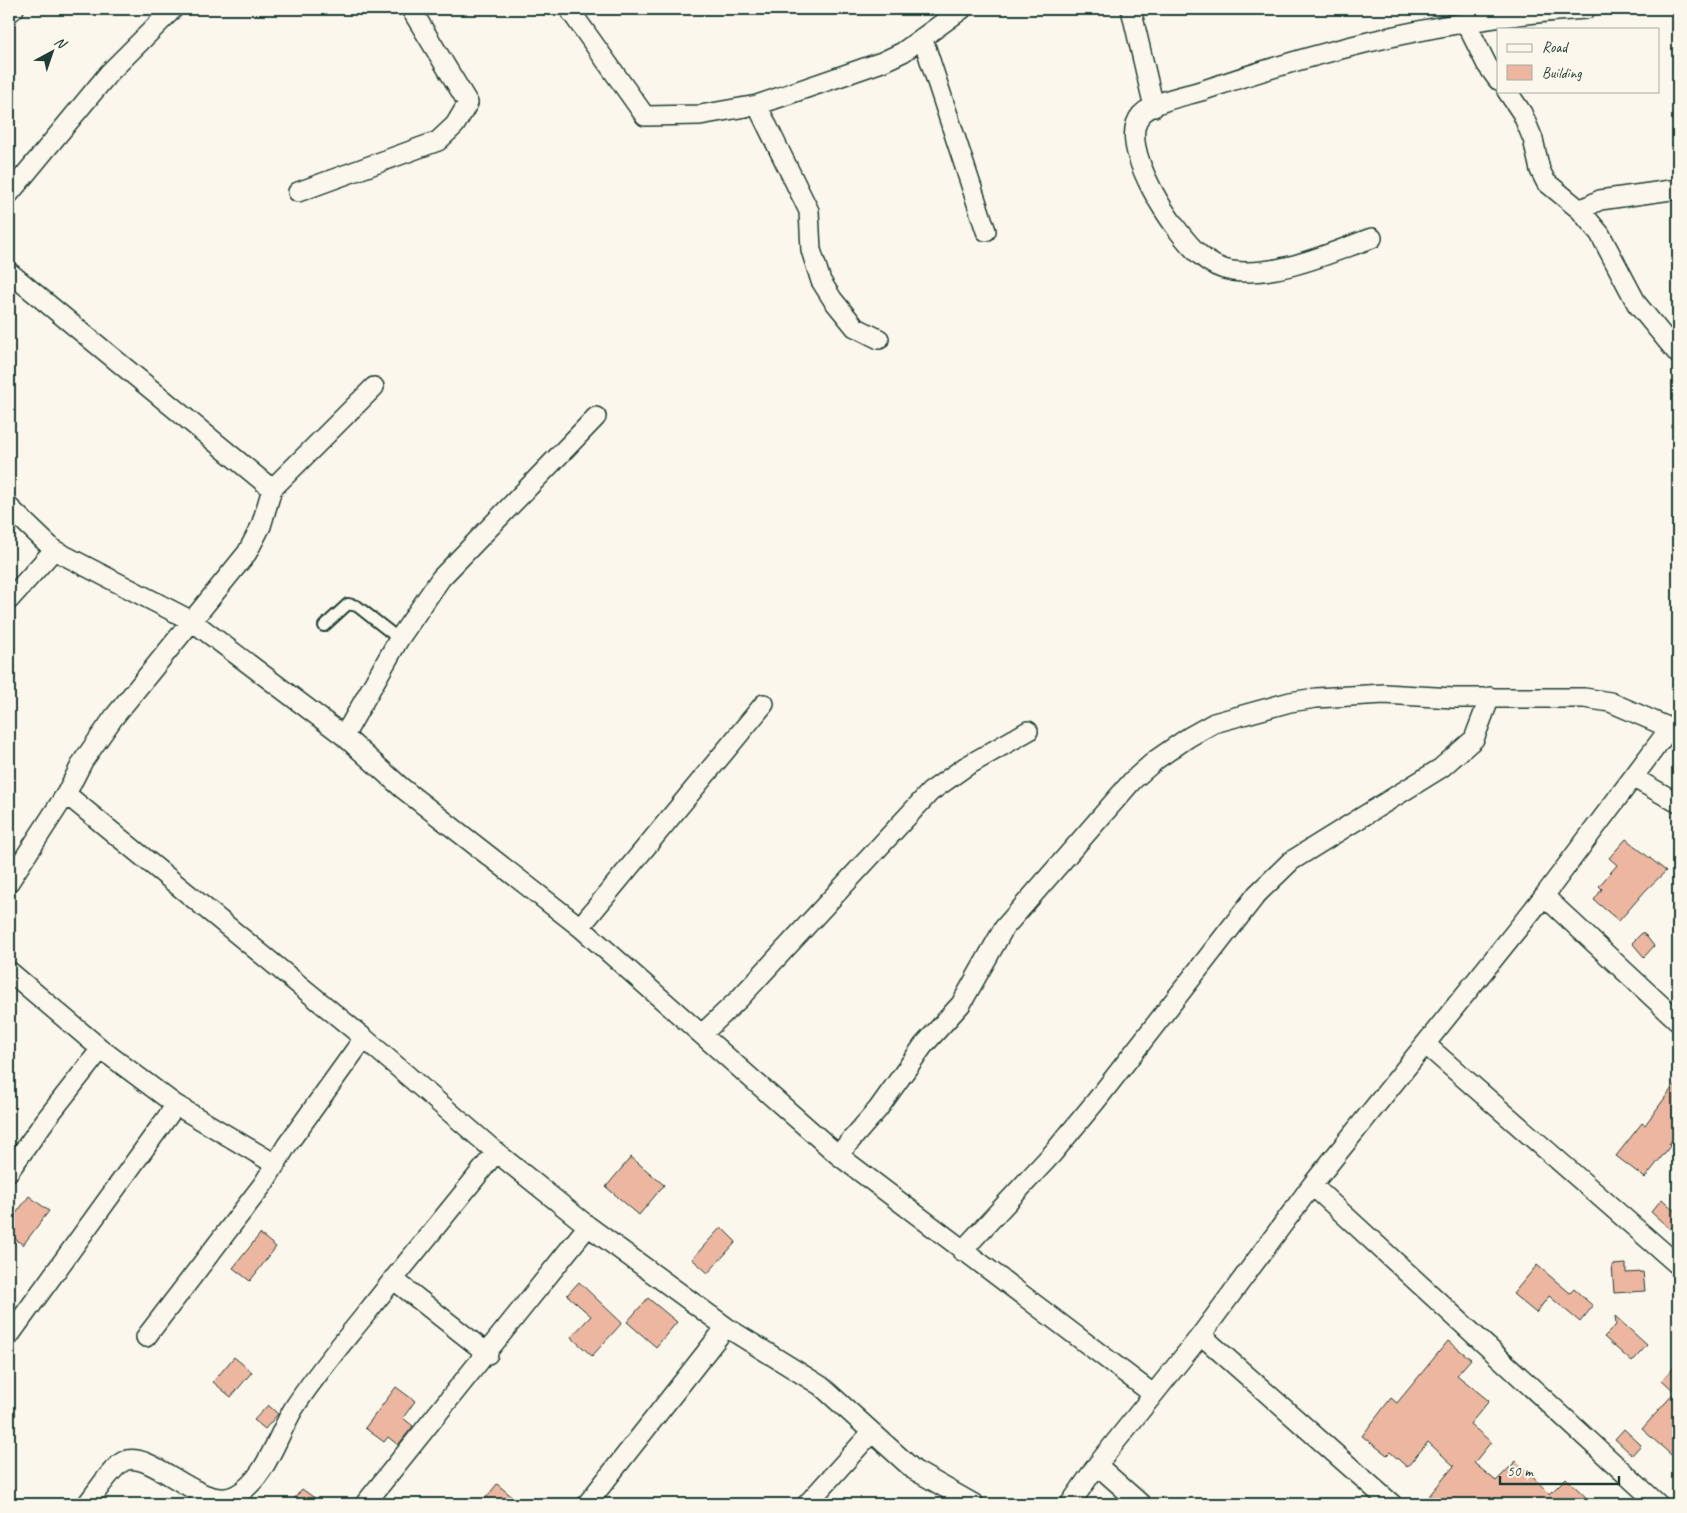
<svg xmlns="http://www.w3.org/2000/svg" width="1687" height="1513" viewBox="0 0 1687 1513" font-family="Caveat,sans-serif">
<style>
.building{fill:#ecb6a0;stroke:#1f3d34}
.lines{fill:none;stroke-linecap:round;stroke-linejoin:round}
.service-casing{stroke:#1f3d34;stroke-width:14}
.minor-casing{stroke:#1f3d34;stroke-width:22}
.service{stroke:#fbf7ec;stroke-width:10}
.minor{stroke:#fbf7ec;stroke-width:19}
</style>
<rect width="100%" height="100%" fill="#fbf7ec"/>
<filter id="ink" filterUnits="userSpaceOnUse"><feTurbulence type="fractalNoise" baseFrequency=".02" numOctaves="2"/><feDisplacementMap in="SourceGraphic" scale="10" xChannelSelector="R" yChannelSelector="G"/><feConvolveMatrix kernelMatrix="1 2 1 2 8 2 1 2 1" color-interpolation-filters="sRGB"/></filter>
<g filter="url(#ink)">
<!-- building -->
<path class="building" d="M 1626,839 L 1666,871 L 1646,890 L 1619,921 L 1594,900 L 1602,889 L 1599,886 L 1617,865 L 1609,858 Z
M 1643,932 L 1654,946 L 1644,957 L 1632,943 Z
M 1678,1080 L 1678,1132 L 1669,1144 L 1671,1145 L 1645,1178 L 1616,1156 L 1642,1123 L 1645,1125 Z
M 631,1157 L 664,1185 L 639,1215 L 606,1187 Z
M 29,1196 L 49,1211 L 23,1245 L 9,1234 L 9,1223 Z
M 1662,1199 L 1678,1214 L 1678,1220 L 1670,1229 L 1651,1212 Z
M 721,1227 L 736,1242 L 708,1273 L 692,1259 Z
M 260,1234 L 276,1247 L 250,1281 L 233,1268 Z
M 1626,1264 L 1626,1273 L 1643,1272 L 1645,1291 L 1614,1293 L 1612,1265 Z
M 1537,1265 L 1570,1293 L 1574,1289 L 1593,1306 L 1580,1322 L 1549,1296 L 1536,1313 L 1513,1294 Z
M 579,1282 L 622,1323 L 592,1356 L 571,1337 L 591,1316 L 567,1295 Z
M 648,1298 L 677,1322 L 656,1347 L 627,1322 Z
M 1615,1316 L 1647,1345 L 1632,1362 L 1604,1337 L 1616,1325 Z
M 1448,1341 L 1471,1359 L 1457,1375 L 1489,1401 L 1470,1424 L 1491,1442 L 1474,1463 L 1496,1481 L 1516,1461 L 1550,1494 L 1566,1478 L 1593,1504 L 1422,1504 L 1454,1466 L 1428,1442 L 1407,1467 L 1390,1452 L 1387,1455 L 1362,1436 L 1391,1398 L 1397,1403 Z
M 234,1357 L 252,1372 L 231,1397 L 213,1382 Z
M 1678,1362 L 1678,1461 L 1642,1429 L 1675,1392 L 1662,1380 Z
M 396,1387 L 415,1401 L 403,1418 L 413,1426 L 398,1445 L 388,1437 L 384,1442 L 365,1428 Z
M 268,1405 L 278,1414 L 265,1429 L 254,1420 Z
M 1624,1429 L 1641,1445 L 1632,1455 L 1615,1439 Z
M 497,1484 L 521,1504 L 481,1504 Z
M 302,1489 L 323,1504 L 290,1504 Z"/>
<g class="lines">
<defs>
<path id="service" d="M 324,626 L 348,604 L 357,606 L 399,639"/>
<path id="minor" d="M 569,9 L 645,116 L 700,115 L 757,105 L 882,62 L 903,52 L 962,9
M 1131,9 L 1154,107
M 9,13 L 14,9
M 1466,23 L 1487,65 L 1498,80
M 923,39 L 986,231
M 1507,91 L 1522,113 L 1533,139 L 1540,170 L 1546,182 L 1580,210 L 1600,234 L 1637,304 L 1678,354
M 757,105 L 809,211 L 811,250 L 821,281 L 833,300 L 855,327 L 879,339
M 298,192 L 438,141 L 455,125 L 468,103 L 411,9
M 9,194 L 109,73 L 173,9
M 1580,210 L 1600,200 L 1678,189
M 1372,238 C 1329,253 1279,277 1232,271 C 1220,269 1209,263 1200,255 C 1175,234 1115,145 1141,115 C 1155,100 1186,96 1204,90 C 1327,48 1456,16 1586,9
M 9,272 L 272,489
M 374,387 L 272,489 L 261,526 L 247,553 L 114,717 L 83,761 L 66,794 L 364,1038 L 496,1152 L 588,1226 L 726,1327 L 821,1386 L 914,1470 L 974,1504
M 9,507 L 54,550 L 192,621 L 344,736 L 402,788 L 580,927 L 838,1155 L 1153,1394
M 9,600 L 54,550
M 344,736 L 399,639 L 441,578 L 596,417
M 1634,778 L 1678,803
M 9,882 L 66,794
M 1544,896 L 1678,1021
M 580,927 L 764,704
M 9,971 L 101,1049 L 176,1105 L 275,1164
M 702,1034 L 739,999 L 930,792 L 965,767 L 1028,731
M 1425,1044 L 1678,1265
M 838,1155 L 878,1109 L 923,1046 L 961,1004 L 1004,928 L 1133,780 L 1157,759 L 1189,737 L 1214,723 L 1290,702 L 1316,698 L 1384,694 L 1453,698 L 1584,698 L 1610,702 L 1670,728 L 1678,729
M 9,1171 L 47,1118 L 101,1049
M 1312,1185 L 1658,1504
M 962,1251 L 1053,1153 L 1096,1101 L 1257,894 L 1291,861 L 1441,768 L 1474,739 L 1490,697
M 393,1279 L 488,1354
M 1201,1335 L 1392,1504
M 9,1336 L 176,1105
M 146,1337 L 264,1183 L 287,1145 L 364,1038
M 1097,1465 L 1141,1504
M 87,1504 C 96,1493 112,1467 124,1461 C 152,1449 202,1513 236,1495 C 266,1479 277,1436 294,1408 C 315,1375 341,1345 365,1315 C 408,1260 453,1207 496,1152
M 365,1504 L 588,1226
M 587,1504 L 726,1327
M 807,1504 L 872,1432
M 1070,1504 L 1097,1465 L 1201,1335 L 1312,1185 L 1544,896 L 1670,728"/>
</defs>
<!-- service casing -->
<use href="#service" class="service-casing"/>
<!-- minor casing -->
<use href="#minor" class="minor-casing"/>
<!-- service -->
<use href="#service" class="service"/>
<!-- minor -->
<use href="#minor" class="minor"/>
</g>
</g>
<!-- margin -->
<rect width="1687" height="1513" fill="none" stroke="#fbf7ec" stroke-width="30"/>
<rect x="15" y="15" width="1657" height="1483" fill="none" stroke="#1f3d34" stroke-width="2" filter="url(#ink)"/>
<!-- legend -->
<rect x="1497" y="28" width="162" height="65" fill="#fbf7ec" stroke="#a3ada2"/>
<rect x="1507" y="44" width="25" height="8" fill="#fbf7ec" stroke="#a3ada2"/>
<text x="1542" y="52" font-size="15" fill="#1f3d34">Road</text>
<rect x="1507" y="65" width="25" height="15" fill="#ecb6a0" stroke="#a3ada2"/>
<text x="1542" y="78" font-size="15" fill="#1f3d34">Building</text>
<!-- north arrow -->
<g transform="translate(52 52) rotate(40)" stroke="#fbf7ec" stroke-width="4" paint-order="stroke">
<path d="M0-4L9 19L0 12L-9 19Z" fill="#1f3d34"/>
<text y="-8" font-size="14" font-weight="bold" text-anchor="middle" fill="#1f3d34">N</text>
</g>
<!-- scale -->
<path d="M1500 1476v8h119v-8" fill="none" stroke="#1f3d34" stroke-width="2.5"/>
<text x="1507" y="1476" font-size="15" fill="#1f3d34" stroke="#fbf7ec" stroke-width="4" paint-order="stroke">50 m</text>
</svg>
